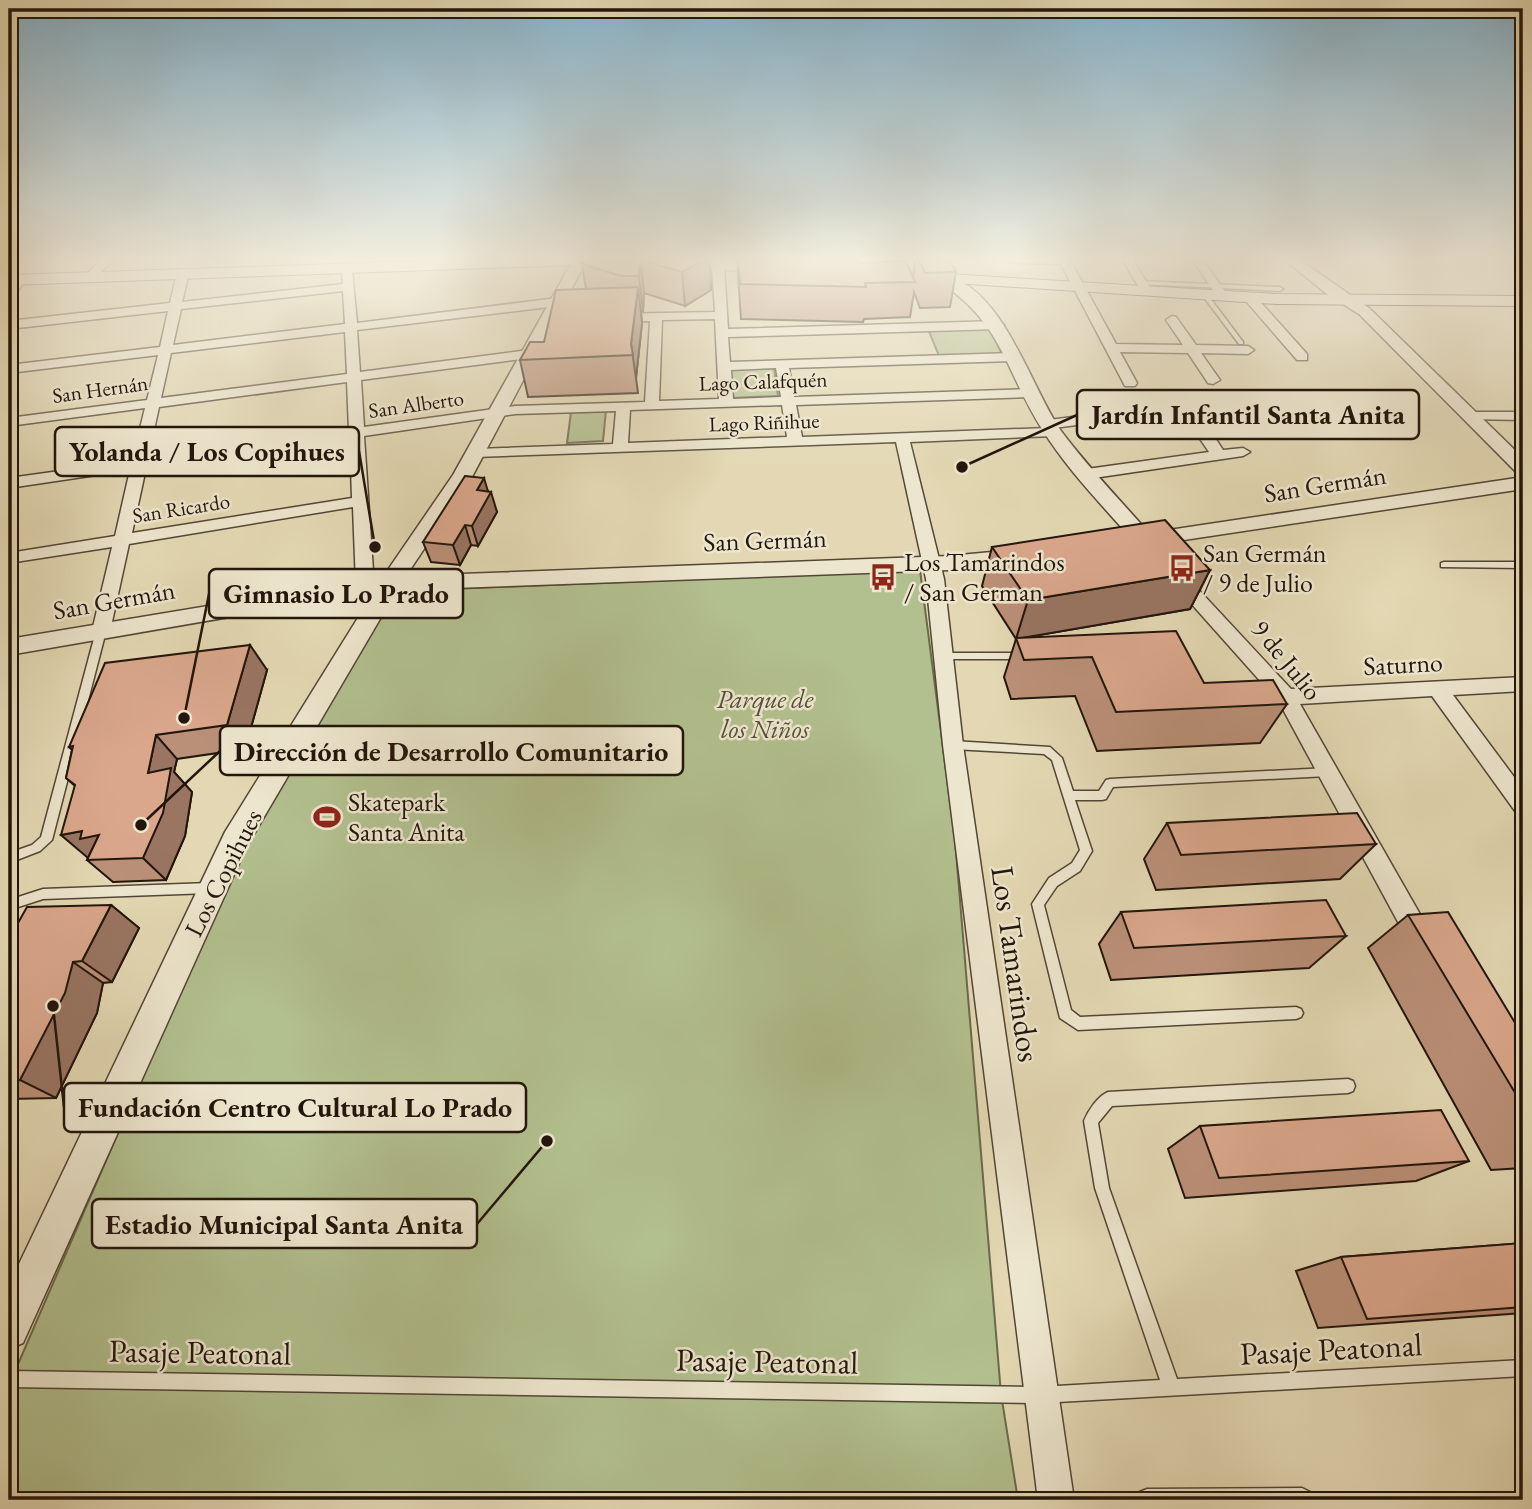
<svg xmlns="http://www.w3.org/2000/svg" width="1532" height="1509" viewBox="0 0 1532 1509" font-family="'EB Garamond',serif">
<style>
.green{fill:#b2bf8e;stroke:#6a6a4c;stroke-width:2}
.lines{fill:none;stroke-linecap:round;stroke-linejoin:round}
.service-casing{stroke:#524635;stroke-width:3}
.minor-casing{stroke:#524635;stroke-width:3}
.tertiary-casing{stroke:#524635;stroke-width:3}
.secondary-casing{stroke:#22150b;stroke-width:2}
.service{fill:#ede6ce;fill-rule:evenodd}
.minor{fill:#ede6ce;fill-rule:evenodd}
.tertiary{fill:#ede6ce;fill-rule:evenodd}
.secondary{fill:#ede6ce;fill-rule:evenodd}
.wall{fill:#bb9078;stroke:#22150b;stroke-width:2}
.shaded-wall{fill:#997562;stroke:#22150b;stroke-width:2}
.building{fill:#daa78c;stroke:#22150b;stroke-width:2}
.labels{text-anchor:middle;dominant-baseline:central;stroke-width:5;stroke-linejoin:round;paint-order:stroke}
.far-street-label{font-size:21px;fill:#22150b;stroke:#ede6ce}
.street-label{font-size:26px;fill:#22150b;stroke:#ede6ce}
.poi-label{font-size:26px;fill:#22150b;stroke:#ede6ce;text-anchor:start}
.park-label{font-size:26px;font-style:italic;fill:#545039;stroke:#ede6ce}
.near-street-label{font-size:32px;fill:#22150b;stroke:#ede6ce}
.leader{fill:none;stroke:#22150b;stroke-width:2.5}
.callout-dot{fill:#22150b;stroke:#ede6ce;stroke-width:2.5}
.callout{fill:#ede6ce;stroke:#22150b;stroke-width:2.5}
.callout-label{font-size:28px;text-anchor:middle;font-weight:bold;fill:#22150b}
</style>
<rect width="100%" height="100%" fill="#e3d8b3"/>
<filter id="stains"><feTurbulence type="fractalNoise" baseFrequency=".00286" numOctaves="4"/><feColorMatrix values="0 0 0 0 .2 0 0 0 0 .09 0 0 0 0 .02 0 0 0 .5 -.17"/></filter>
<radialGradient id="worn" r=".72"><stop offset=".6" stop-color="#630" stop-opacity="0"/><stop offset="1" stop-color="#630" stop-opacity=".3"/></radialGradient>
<!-- green -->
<path class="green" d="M 990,327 L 1002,354 L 939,356 L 928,329 Z
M 774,367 L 778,396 L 731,398 L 729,368 Z
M 606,410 L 603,441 L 567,443 L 571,412 Z
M 920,570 L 955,840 L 1001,1394 L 1018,1500 L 9,1500 L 9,1385 L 238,856 L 390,597 L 401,591 Z"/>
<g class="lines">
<defs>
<path id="service" d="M 1141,281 L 1280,287 L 1283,289 L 1280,291 L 1139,284 L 1138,283 Z
M 1203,294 L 1207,294 L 1243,342 L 1243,344 L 1239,344 L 1203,296 Z
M 1444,562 L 1523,562 L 1523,568 L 1441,567 L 1441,563 Z
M 101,628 L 106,631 L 52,840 L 40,851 L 9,863 L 9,853 L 32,845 L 41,837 L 96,631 Z
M 942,653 L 1023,653 L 1028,656 L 1023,659 L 942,659 L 937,656 Z
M 953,741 L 1050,747 L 1062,758 L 1073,791 L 1099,791 L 1106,780 L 1110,779 L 1328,768 L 1332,769 L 1333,772 L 1332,775 L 1328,776 L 1113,787 L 1106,799 L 1102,800 L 1075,800 L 1092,851 L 1080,871 L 1057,886 L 1044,905 L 1071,1010 L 1080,1017 L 1296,1007 L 1301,1009 L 1303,1013 L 1301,1017 L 1296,1019 L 1078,1030 L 1060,1018 L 1032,904 L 1049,878 L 1072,863 L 1080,850 L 1052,760 L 1044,754 L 953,749 L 949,748 L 948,745 L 949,742 Z
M 210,883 L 214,884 L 216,888 L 214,892 L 210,893 L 43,899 L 9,910 L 9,900 L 43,889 Z
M 1348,1079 L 1353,1081 L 1355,1086 L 1353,1091 L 1348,1093 L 1112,1106 L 1098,1123 L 1109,1188 L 1177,1379 L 1523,1360 L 1523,1376 L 1040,1403 L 9,1387 L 9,1371 L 1040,1387 L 1160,1380 L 1095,1188 L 1084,1121 C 1088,1111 1098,1096 1108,1092 Z
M 1302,1488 L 1314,1494 L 1317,1500 L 1132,1500 L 1135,1494 L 1147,1489 Z"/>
<path id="minor" d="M 101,260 L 113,260 L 94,279 L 86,279 L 86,275 Z
M 1007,260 L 1070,260 L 1116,344 L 1183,345 L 1166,320 L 1172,316 L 1176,317 L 1196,345 L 1248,346 L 1254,350 L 1248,354 L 1201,353 L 1220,380 L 1213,384 L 1208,383 L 1188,353 L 1120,352 L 1137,383 L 1135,386 L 1125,386 L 1061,264 L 1012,263 Z
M 1123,260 L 1133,260 L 1152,291 L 1150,293 L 1142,293 Z
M 1193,260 L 1203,260 L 1228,296 L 1226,298 L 1218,298 Z
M 718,262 L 724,265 L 728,329 L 998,321 L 1004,325 L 998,329 L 728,337 L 730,362 L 1013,353 L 1019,357 L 1013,361 L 789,368 L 794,397 L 1032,389 L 1039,393 L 1032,397 L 796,405 L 802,437 L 1047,428 L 1042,424 L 1049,420 L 1183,403 L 1195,407 L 1223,450 L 1243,448 L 1250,452 L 1243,456 L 1087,479 L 1079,474 L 1087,469 L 1209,452 L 1181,411 L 1054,428 L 1061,432 L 1054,436 L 910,442 L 944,579 L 963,745 L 1074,1500 L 1038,1500 L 943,745 L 926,579 L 896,442 L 476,457 L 469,453 L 476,449 L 613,444 L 616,411 L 515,414 L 364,436 L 374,585 L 371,589 L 359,589 L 356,585 L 353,507 L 129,544 L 110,631 L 108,635 L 94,635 L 92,631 L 112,547 L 9,563 L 9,553 L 115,536 L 130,470 L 9,488 L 9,478 L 132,461 L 145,408 L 9,426 L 9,418 L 147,400 L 158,355 L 9,373 L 9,365 L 160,347 L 168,311 L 9,329 L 9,321 L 170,303 L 177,273 L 183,270 L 189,273 L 182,302 L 343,284 L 342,272 L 352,270 L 357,323 L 557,298 L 563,302 L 557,306 L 357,330 L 360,372 L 529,350 L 535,354 L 529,358 L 361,380 L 364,427 L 515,406 L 645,402 L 650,321 L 615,322 L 609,318 L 615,314 L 715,312 L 712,265 ZM 343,291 L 345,324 L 173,345 L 181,309 ZM 715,319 L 719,399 L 659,401 L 662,320 ZM 345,332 L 347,374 L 161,398 L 171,353 ZM 776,368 L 781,397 L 733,399 L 731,370 ZM 347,382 L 349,430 L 148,458 L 159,407 ZM 782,405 L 787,437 L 628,443 L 630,410 ZM 350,438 L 352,498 L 132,533 L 146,468 Z
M 15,277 L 25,279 L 13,300 L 9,300 L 9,287 Z
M 1246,295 L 1254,295 L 1307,354 L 1307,360 L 1297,360 L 1246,301 Z
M 1471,412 L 1523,412 L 1523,420 L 1466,419 L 1466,413 Z
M 1178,572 L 1184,574 L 1291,689 L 1523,677 L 1523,691 L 1453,695 L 1523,789 L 1523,814 L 1515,811 L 1432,696 L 1300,704 L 1429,930 L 1432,938 L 1429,946 L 1420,949 L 1411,946 L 1279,702 L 1172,582 L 1169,578 L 1172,574 Z"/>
<path id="tertiary" d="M 577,260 L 591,260 L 581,271 L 473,475 L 406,576 L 949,556 L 1023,549 L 1031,551 L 1034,556 L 1031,561 L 1023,563 L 949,570 L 397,590 L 247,846 L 23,1343 L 9,1349 L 9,1285 L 225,832 L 374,592 L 9,655 L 9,639 L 383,577 L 453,475 L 568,269 Z
M 1285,260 L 1300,260 L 1369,308 L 1523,458 L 1523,474 L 1516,472 L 1359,314 L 1327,294 Z
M 945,275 C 1004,290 1030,386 1061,431 C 1088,467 1119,499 1149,533 L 1523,477 L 1523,489 L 1144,546 L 1137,545 C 1104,507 1068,471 1042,429 C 1004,369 1004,325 940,282 L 938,279 Z"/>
<path id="secondary" d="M 455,260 L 584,260 L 576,265 L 9,285 L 9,275 Z
M 630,260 L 713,260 L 778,263 L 786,268 L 778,273 L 638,265 Z
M 915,272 L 1276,294 L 1523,296 L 1523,306 L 1276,304 L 909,280 L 907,277 Z"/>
</defs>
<!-- service casing -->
<use href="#service" class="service-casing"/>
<!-- minor casing -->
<use href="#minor" class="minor-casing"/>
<!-- tertiary casing -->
<use href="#tertiary" class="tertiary-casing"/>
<!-- secondary casing -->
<use href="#secondary" class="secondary-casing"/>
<!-- service -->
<use href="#service" class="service"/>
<!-- minor -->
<use href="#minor" class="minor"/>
<!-- tertiary -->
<use href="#tertiary" class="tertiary"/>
<!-- secondary -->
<use href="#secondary" class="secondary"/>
</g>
<!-- wall -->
<path class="wall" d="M 591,260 L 710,260 L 711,290 L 685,306 L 644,293 L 643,311 L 641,311 L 642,323 L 636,378 L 638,393 L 528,397 L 520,360 L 544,342 L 586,289 L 582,264 Z
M 737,260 L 858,260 L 859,263 L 913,277 L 915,260 L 950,260 L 956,272 L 950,307 L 920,308 L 914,292 L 910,317 L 864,319 L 863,322 L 741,319 Z
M 488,491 L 497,512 L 478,546 L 471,545 L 460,565 L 431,562 L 423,542 Z
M 992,547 L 1210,570 L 1190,609 L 1022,638 L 1287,704 L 1260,743 L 1097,751 L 1075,696 L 1011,699 L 1004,677 L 1016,639 L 982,586 Z
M 267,670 L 245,749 L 177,759 L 174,772 L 192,792 L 185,836 L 166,880 L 113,882 L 87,860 L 88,858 L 75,786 L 66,778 L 72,750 L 69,747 Z
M 1167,823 L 1376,844 L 1340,879 L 1156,890 L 1144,859 Z
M 111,905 L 139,928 L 112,982 L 103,983 L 97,1013 L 56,1098 L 9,1099 L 9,939 Z
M 1121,912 L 1346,936 L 1309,968 L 1111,980 L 1099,944 Z
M 1408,915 L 1523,1036 L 1523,1168 L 1491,1170 L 1368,948 Z
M 1200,1126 L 1469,1161 L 1416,1181 L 1185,1198 L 1168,1149 Z
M 1523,1243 L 1523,1313 L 1318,1328 L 1296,1271 L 1341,1257 Z"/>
<!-- shaded-wall -->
<path class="shaded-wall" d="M 641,260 L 644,293 L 643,311 L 639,276 Z
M 704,260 L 710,260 L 711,290 L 685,306 L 682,272 Z
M 638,287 L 642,323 L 636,378 L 631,344 Z
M 484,478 L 489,495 L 491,492 L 497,512 L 478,546 L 472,526 L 477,490 Z
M 465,525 L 471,545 L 460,565 L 453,545 Z
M 1210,570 L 1190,609 L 1016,639 L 1028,600 Z
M 250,645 L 267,670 L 245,749 L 227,725 Z
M 156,735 L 177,759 L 174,772 L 192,792 L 185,836 L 166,880 L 143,858 L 148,773 Z
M 82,831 L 99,835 L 88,858 L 61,835 Z
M 111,905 L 139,928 L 112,982 L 82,961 Z
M 73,962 L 103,983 L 97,1013 L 56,1098 L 20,1080 Z"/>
<!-- building -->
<path class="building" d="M 591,260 L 641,260 L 639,276 L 621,276 L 582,264 Z
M 641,260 L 704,260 L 682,272 Z
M 738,260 L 858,260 L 859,263 L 906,261 L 915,282 L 865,283 L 866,287 L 740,284 Z
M 919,260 L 950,260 L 956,272 L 925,273 Z
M 638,287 L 631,344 L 633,355 L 520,360 L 530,342 L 544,342 L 556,290 Z
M 465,476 L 484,478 L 477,490 L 491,492 L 472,526 L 465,525 L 453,545 L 423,542 Z
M 1165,520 L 1210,570 L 1028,600 L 992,547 Z
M 1176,631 L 1204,683 L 1273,680 L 1287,704 L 1116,712 L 1092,657 L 1024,660 L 1016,638 Z
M 250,645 L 227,725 L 156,735 L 148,773 L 171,768 L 163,813 L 143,858 L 87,860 L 99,835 L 80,839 L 82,831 L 61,835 L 75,785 L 66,778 L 73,746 L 69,747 L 105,663 Z
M 1357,813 L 1376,844 L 1181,855 L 1167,823 Z
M 1326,900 L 1346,936 L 1134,948 L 1121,912 Z
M 111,905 L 82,961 L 73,962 L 65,993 L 20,1080 L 9,1081 L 9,939 L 27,907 Z
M 1448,912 L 1523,1036 L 1523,1106 L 1408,915 Z
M 1441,1110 L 1469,1161 L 1219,1178 L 1200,1126 Z
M 1523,1243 L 1523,1307 L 1367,1319 L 1341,1257 Z"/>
<!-- sky -->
<linearGradient id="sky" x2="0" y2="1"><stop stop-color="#87b6d0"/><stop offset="0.55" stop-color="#f2eddd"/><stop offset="1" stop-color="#f2eddd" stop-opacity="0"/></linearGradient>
<rect width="1532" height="471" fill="url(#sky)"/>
<!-- icons -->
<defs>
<symbol id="bus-bare" viewBox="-9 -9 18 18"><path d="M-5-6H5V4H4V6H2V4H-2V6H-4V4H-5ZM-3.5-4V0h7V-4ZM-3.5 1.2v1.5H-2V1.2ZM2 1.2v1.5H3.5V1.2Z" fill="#8f2418" stroke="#ede6ce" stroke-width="2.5" paint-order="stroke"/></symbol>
<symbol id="stadium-bare" viewBox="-9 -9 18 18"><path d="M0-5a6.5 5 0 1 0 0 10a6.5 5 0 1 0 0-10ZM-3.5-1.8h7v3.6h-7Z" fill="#8f2418" stroke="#ede6ce" stroke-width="2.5" paint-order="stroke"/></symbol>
</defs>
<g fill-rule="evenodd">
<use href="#bus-bare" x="1163" y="549" width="38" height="38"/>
<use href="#bus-bare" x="864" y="558" width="38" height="38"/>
<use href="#stadium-bare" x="308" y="798" width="38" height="38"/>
</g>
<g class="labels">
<!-- far-street labels -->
<g class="far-street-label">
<text transform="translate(763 381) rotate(-2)">Lago Calafquén</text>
<text transform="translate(100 389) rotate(-8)">San Hernán</text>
<text transform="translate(416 404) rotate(-8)">San Alberto</text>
<text transform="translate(764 422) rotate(-2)">Lago Riñihue</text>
<text transform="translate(181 508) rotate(-9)">San Ricardo</text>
</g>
<!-- street labels -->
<g class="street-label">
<text transform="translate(1325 484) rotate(-9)">San Germán</text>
<text transform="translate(765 540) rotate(-2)">San Germán</text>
<text transform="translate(114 600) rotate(-10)">San Germán</text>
<text transform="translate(1287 660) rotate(51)">9 de Julio</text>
<text transform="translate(1403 664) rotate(-3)">Saturno</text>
<text transform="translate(223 873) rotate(-63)">Los Copihues</text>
</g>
<!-- poi labels -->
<g class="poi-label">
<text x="1203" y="553">San Germán<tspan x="1203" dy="30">/ 9 de Julio</tspan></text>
<text x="904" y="562">Los Tamarindos<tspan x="904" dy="30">/ San German</tspan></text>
<text x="348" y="802">Skatepark<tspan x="348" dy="30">Santa Anita</tspan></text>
</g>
<!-- park labels -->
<g class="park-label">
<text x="765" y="699">Parque de<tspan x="765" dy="30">los Niños</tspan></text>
</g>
<!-- near-street labels -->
<g class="near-street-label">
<text transform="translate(1016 964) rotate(82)">Los Tamarindos</text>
<text transform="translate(1331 1349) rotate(-3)">Pasaje Peatonal</text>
<text transform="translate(200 1352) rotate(1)">Pasaje Peatonal</text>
<text transform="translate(767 1361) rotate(1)">Pasaje Peatonal</text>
</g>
</g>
<!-- callouts -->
<path class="leader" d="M962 467L1077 415M375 547L359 451M184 718L209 594M141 825L220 751M53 1006L64 1107M547 1141L477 1224"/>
<g class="callout-dot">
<circle cx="962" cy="467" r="7"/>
<circle cx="375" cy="547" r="7"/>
<circle cx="184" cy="718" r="7"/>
<circle cx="141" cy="825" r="7"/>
<circle cx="53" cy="1006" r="7"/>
<circle cx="547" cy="1141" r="7"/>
</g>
<g class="callout">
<rect x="1077" y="390" width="342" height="49" rx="7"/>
<rect x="55" y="427" width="304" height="49" rx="7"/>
<rect x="209" y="569" width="254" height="49" rx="7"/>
<rect x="220" y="726" width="463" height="49" rx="7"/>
<rect x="64" y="1083" width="462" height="49" rx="7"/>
<rect x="92" y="1199" width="385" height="49" rx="7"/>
</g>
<g class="callout-label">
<text x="1248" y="424">Jardín Infantil Santa Anita</text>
<text x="207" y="461">Yolanda / Los Copihues</text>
<text x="336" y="603">Gimnasio Lo Prado</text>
<text x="451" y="761">Dirección de Desarrollo Comunitario</text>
<text x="295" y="1117">Fundación Centro Cultural Lo Prado</text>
<text x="284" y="1234">Estadio Municipal Santa Anita</text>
</g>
<!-- margin -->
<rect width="1532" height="1509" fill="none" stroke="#e3d8b3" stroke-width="35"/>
<rect x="10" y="10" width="1511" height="1488" fill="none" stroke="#22150b" stroke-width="3.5"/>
<rect x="18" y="18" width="1497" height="1474" fill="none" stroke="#22150b" stroke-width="2"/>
<rect width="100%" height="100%" filter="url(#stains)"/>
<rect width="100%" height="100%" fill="url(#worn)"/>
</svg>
